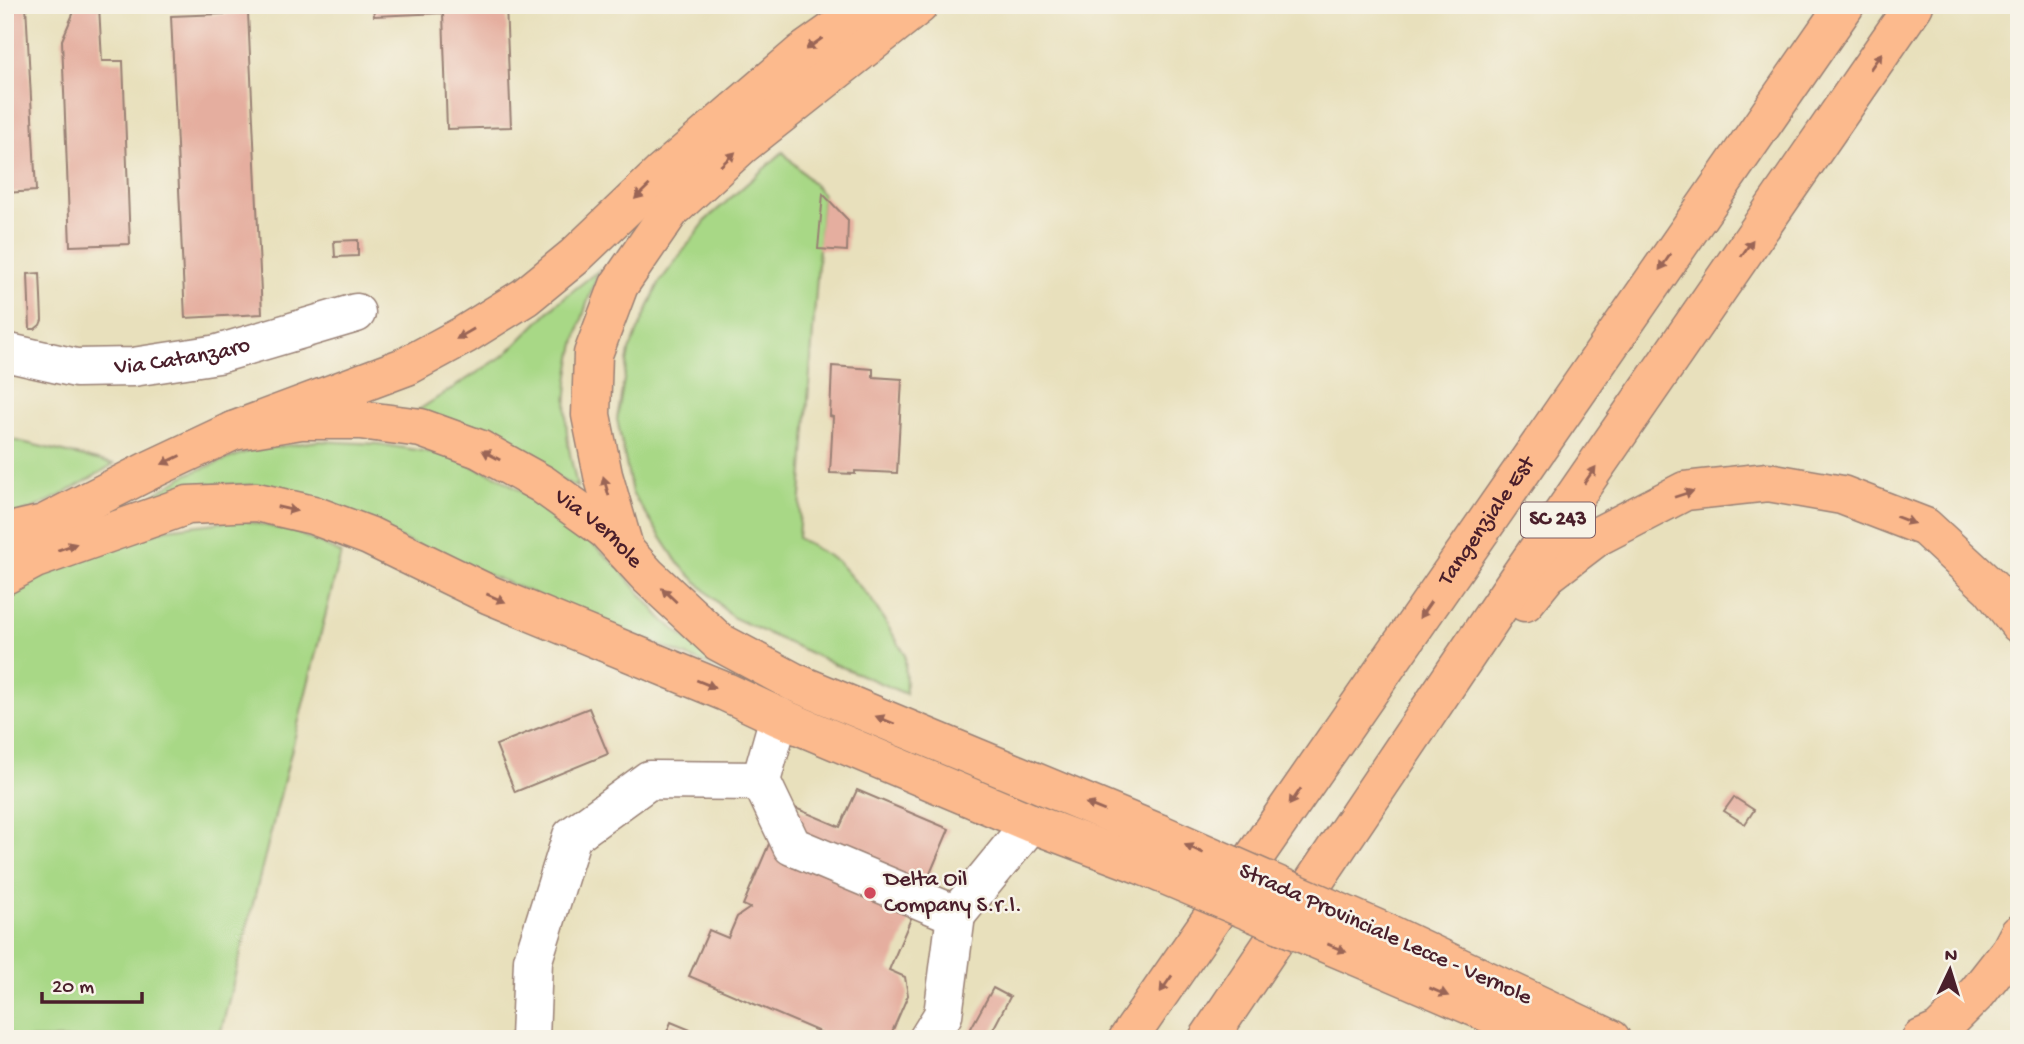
<svg xmlns="http://www.w3.org/2000/svg" width="2024" height="1044" viewBox="0 0 2024 1044" font-family="'Gochi Hand',sans-serif">
<style>
.green{fill:#a8d886;stroke:#797c58;stroke-width:2}
.building{fill:#e5ae9f}
.lines{fill:none;stroke-linecap:round;stroke-linejoin:round}
.minor-casing{stroke:#998074;stroke-width:41}
.major-casing{stroke:#998074;stroke-width:41}
.highway-casing{stroke:#998074;stroke-width:41}
.minor{stroke:#fff;stroke-width:38}
.major{stroke:#fcba8d;stroke-width:38}
.highway{stroke:#fcba8d;stroke-width:38}
.major-bridge-casing{stroke:#998074;stroke-width:41;stroke-linecap:butt}
.major-bridge{stroke:#fcba8d;stroke-width:38}
.oneway{fill:#9a6557}
.poi-dot{fill:#d1495b;stroke:#f7f3e8;stroke-width:2.5}
.labels{text-anchor:middle;dominant-baseline:central;stroke-width:5;stroke-linejoin:round;paint-order:stroke}
.shield{fill:#f7f3e8;stroke:#7e5f64;stroke-width:2}
.shield-label{font-size:21px;font-weight:bold;fill:#4a1f2b}
.street-label{font-size:23px;fill:#4a1f2b;stroke:#f7f3e8}
.poi-label{font-size:23px;fill:#4a1f2b;stroke:#f7f3e8;text-anchor:start}
</style>
<rect width="100%" height="100%" fill="#f7f3e8"/>
<filter id="ink" filterUnits="userSpaceOnUse"><feTurbulence type="fractalNoise" baseFrequency=".0143" numOctaves="2"/><feDisplacementMap in="SourceGraphic" scale="14" xChannelSelector="R" yChannelSelector="G"/><feConvolveMatrix kernelMatrix="1 2 1 2 8 2 1 2 1" color-interpolation-filters="sRGB"/></filter>
<filter id="wash" filterUnits="userSpaceOnUse"><feTurbulence type="fractalNoise" baseFrequency=".00686" numOctaves="4" result="noise"/><feDisplacementMap in="SourceGraphic" scale="28" xChannelSelector="R" yChannelSelector="G"/><feGaussianBlur stdDeviation="1.57" result="paint"/><feColorMatrix in="noise" values="0 0 0 0 0 0 0 0 0 0 0 0 0 0 0 0 0 1.4 0 .05"/><feComposite in="paint" operator="in"/></filter>
<g filter="url(#wash)">
<rect width="100%" height="100%" fill="#e8e0bc"/>
<!-- green -->
<path class="green" d="M 783,152 L 823,194 L 798,538 L 837,561 L 871,599 L 905,654 L 906,694 L 830,662 L 732,617 L 678,563 L 632,493 L 617,419 L 629,351 L 659,283 L 708,218 Z
M 599,270 C 579,323 562,376 567,433 C 568,451 574,469 577,487 L 409,416 L 506,354 L 556,304 Z
M 5,438 L 114,464 C 79,485 45,507 5,518 Z
M 318,441 L 378,444 L 442,454 L 497,476 L 565,519 L 618,567 L 662,619 L 725,672 L 272,486 L 208,484 L 144,500 L 188,474 L 249,451 Z
M 241,520 L 295,532 L 341,553 L 219,1039 L 5,1039 L 5,592 L 81,560 L 166,529 Z"/>
<g id="blocks">
<!-- building -->
<path class="building" d="M 5,5 L 26,5 L 36,191 L 5,193 Z
M 373,5 L 506,5 L 511,127 L 447,129 L 443,13 L 374,16 Z
M 99,6 L 102,61 L 123,61 L 130,244 L 70,246 L 62,40 L 76,7 Z
M 248,13 L 262,314 L 185,318 L 171,16 Z
M 823,194 L 848,220 L 847,251 L 818,249 Z
M 358,240 L 358,256 L 335,257 L 334,241 Z
M 40,273 L 42,320 L 40,325 L 35,329 L 30,329 L 28,274 Z
M 832,366 L 873,369 L 873,377 L 902,379 L 897,473 L 855,471 L 855,474 L 830,473 L 833,417 L 830,416 Z
M 589,708 L 608,754 L 515,792 L 496,745 Z
M 857,790 L 949,829 L 889,970 L 905,977 L 908,995 L 889,1039 L 836,1039 L 689,976 L 709,930 L 728,938 L 737,917 L 750,908 L 743,905 L 786,804 L 840,827 Z
M 1734,797 L 1754,810 L 1745,824 L 1724,811 Z
M 993,988 L 1010,997 L 988,1039 L 965,1039 Z
M 671,1022 L 712,1039 L 664,1039 Z"/>
</g>
</g>
<g filter="url(#ink)">
<use href="#blocks" fill-opacity="0" stroke="#998074" stroke-width="2"/>
<g class="lines">
<defs>
<g id="minor">
<path id="s1" d="M 5,352 L 76,368 L 133,367 L 218,354 L 356,313"/>
<path d="M 779,717 L 761,781 L 792,846 L 956,915 L 1031,823"/>
<path d="M 530,1039 L 533,960 L 572,836 L 649,780 L 761,781"/>
<path d="M 928,1039 L 943,1015 L 956,915"/>
</g>
<g id="major">
<path id="s2" d="M 5,533 L 44,524 L 148,471 L 233,431 L 301,420 L 360,420 L 421,428 L 479,449 L 542,484 L 606,530 L 648,576 L 719,642 L 794,682 L 1158,833"/>
<path d="M 5,575 L 35,559 L 188,505 L 257,502 L 313,515 L 369,536 L 490,595 L 726,692 L 779,717 L 1031,823 L 1139,864"/>
<path d="M 1391,935 L 1611,1039"/>
<path d="M 1377,965 L 1549,1039"/>
</g>
<g id="highway">
<path d="M 233,431 L 407,366 L 464,335 L 525,297 L 574,257 L 661,174 L 802,53 L 870,5"/>
<path d="M 625,551 L 603,475 L 591,415 L 593,354 L 619,285 L 670,211 L 742,145 L 919,5"/>
<path d="M 1525,602 L 1547,575 L 1598,536 L 1685,491 L 1768,482 L 1842,495 L 1925,527 L 1991,588 L 2019,624"/>
<path id="s3" d="M 1128,1039 L 1845,5"/>
<path d="M 1208,1039 L 1517,580 L 1914,5"/>
<path d="M 1921,1039 L 1939,1031 L 1977,993 L 2010,951 L 2019,934"/>
</g>
</defs>
<!-- minor casing -->
<use href="#minor" class="minor-casing"/>
<!-- major casing -->
<use href="#major" class="major-casing"/>
<!-- highway casing -->
<use href="#highway" class="highway-casing"/>
<!-- minor -->
<use href="#minor" class="minor"/>
<!-- major -->
<use href="#major" class="major"/>
<!-- highway -->
<use href="#highway" class="highway"/>
<defs>
<path id="major-bridge" d="M 1158,833 L 1391,935
M 1139,864 L 1377,965"/>
</defs>
<!-- major-bridge casing -->
<use href="#major-bridge" class="major-bridge-casing"/>
<!-- major-bridge -->
<use href="#major-bridge" class="major-bridge"/>
</g>
<!-- one-way arrows -->
<defs><path id="oneway-solid" d="M-6-.8H1V-3.2L6.5 0L1 3.2V.8H-6Z" transform="scale(1.75)"/></defs>
<g class="oneway">
<use href="#oneway-solid" transform="translate(814 44) rotate(145)"/>
<use href="#oneway-solid" transform="translate(1876 61) rotate(-55)"/>
<use href="#oneway-solid" transform="translate(728 159) rotate(-43)"/>
<use href="#oneway-solid" transform="translate(642 192) rotate(136)"/>
<use href="#oneway-solid" transform="translate(1747 248) rotate(-55)"/>
<use href="#oneway-solid" transform="translate(1665 262) rotate(125)"/>
<use href="#oneway-solid" transform="translate(465 334) rotate(150)"/>
<use href="#oneway-solid" transform="translate(491 455) rotate(-151)"/>
<use href="#oneway-solid" transform="translate(171 460) rotate(155)"/>
<use href="#oneway-solid" transform="translate(1590 475) rotate(-55)"/>
<use href="#oneway-solid" transform="translate(606 486) rotate(-106)"/>
<use href="#oneway-solid" transform="translate(1684 494) rotate(-18)"/>
<use href="#oneway-solid" transform="translate(287 509) rotate(13)"/>
<use href="#oneway-solid" transform="translate(1905 520) rotate(21)"/>
<use href="#oneway-solid" transform="translate(67 547) rotate(-19)"/>
<use href="#oneway-solid" transform="translate(669 595) rotate(-137)"/>
<use href="#oneway-solid" transform="translate(496 598) rotate(23)"/>
<use href="#oneway-solid" transform="translate(1425 610) rotate(125)"/>
<use href="#oneway-solid" transform="translate(706 684) rotate(22)"/>
<use href="#oneway-solid" transform="translate(885 720) rotate(-158)"/>
<use href="#oneway-solid" transform="translate(1295 797) rotate(125)"/>
<use href="#oneway-solid" transform="translate(1095 807) rotate(-158)"/>
<use href="#oneway-solid" transform="translate(1194 849) rotate(-156)"/>
<use href="#oneway-solid" transform="translate(1337 948) rotate(23)"/>
<use href="#oneway-solid" transform="translate(1166 984) rotate(125)"/>
<use href="#oneway-solid" transform="translate(1439 992) rotate(23)"/>
</g>
</g>
<!-- markers -->
<circle class="poi-dot" cx="870" cy="893" r="7"/>
<g class="labels">
<!-- shield labels -->
<rect class="shield" x="1521" y="502.5" width="74" height="35" rx="5"/>
<g class="shield-label">
<text x="1558" y="520">SC 243</text>
</g>
<!-- street labels -->
<g class="street-label">
<text stroke="none"><textPath href="#s1" startOffset="180">Via Catanzaro</textPath></text>
<text stroke="none"><textPath href="#s3" startOffset="630">Tangenziale Est</textPath></text>
<text stroke="none"><textPath href="#s2" startOffset="646">Via Vernole</textPath></text>
<text transform="translate(1385 935) rotate(24)">Strada Provinciale Lecce - Vernole</text>
</g>
<!-- poi labels -->
<g class="poi-label">
<text x="884" y="880">Delta Oil<tspan x="884" dy="26">Company S.r.l.</tspan></text>
</g>
</g>
<!-- margin -->
<rect width="2024" height="1044" fill="none" stroke="#f7f3e8" stroke-width="28"/>
<!-- north arrow -->
<g transform="translate(1950 970) rotate(4)" stroke="#f7f3e8" stroke-width="5" paint-order="stroke">
<path d="M0-5L12 26L0 18L-12 26Z" fill="#4a1f2b"/>
<text y="-10" font-size="19" font-weight="bold" text-anchor="middle" fill="#4a1f2b">N</text>
</g>
<!-- scale -->
<path d="M42 992v10h100v-10" fill="none" stroke="#4a1f2b" stroke-width="3.5"/>
<text x="52" y="992" font-size="21" fill="#4a1f2b" stroke="#f7f3e8" stroke-width="5" paint-order="stroke">20 m</text>
</svg>
